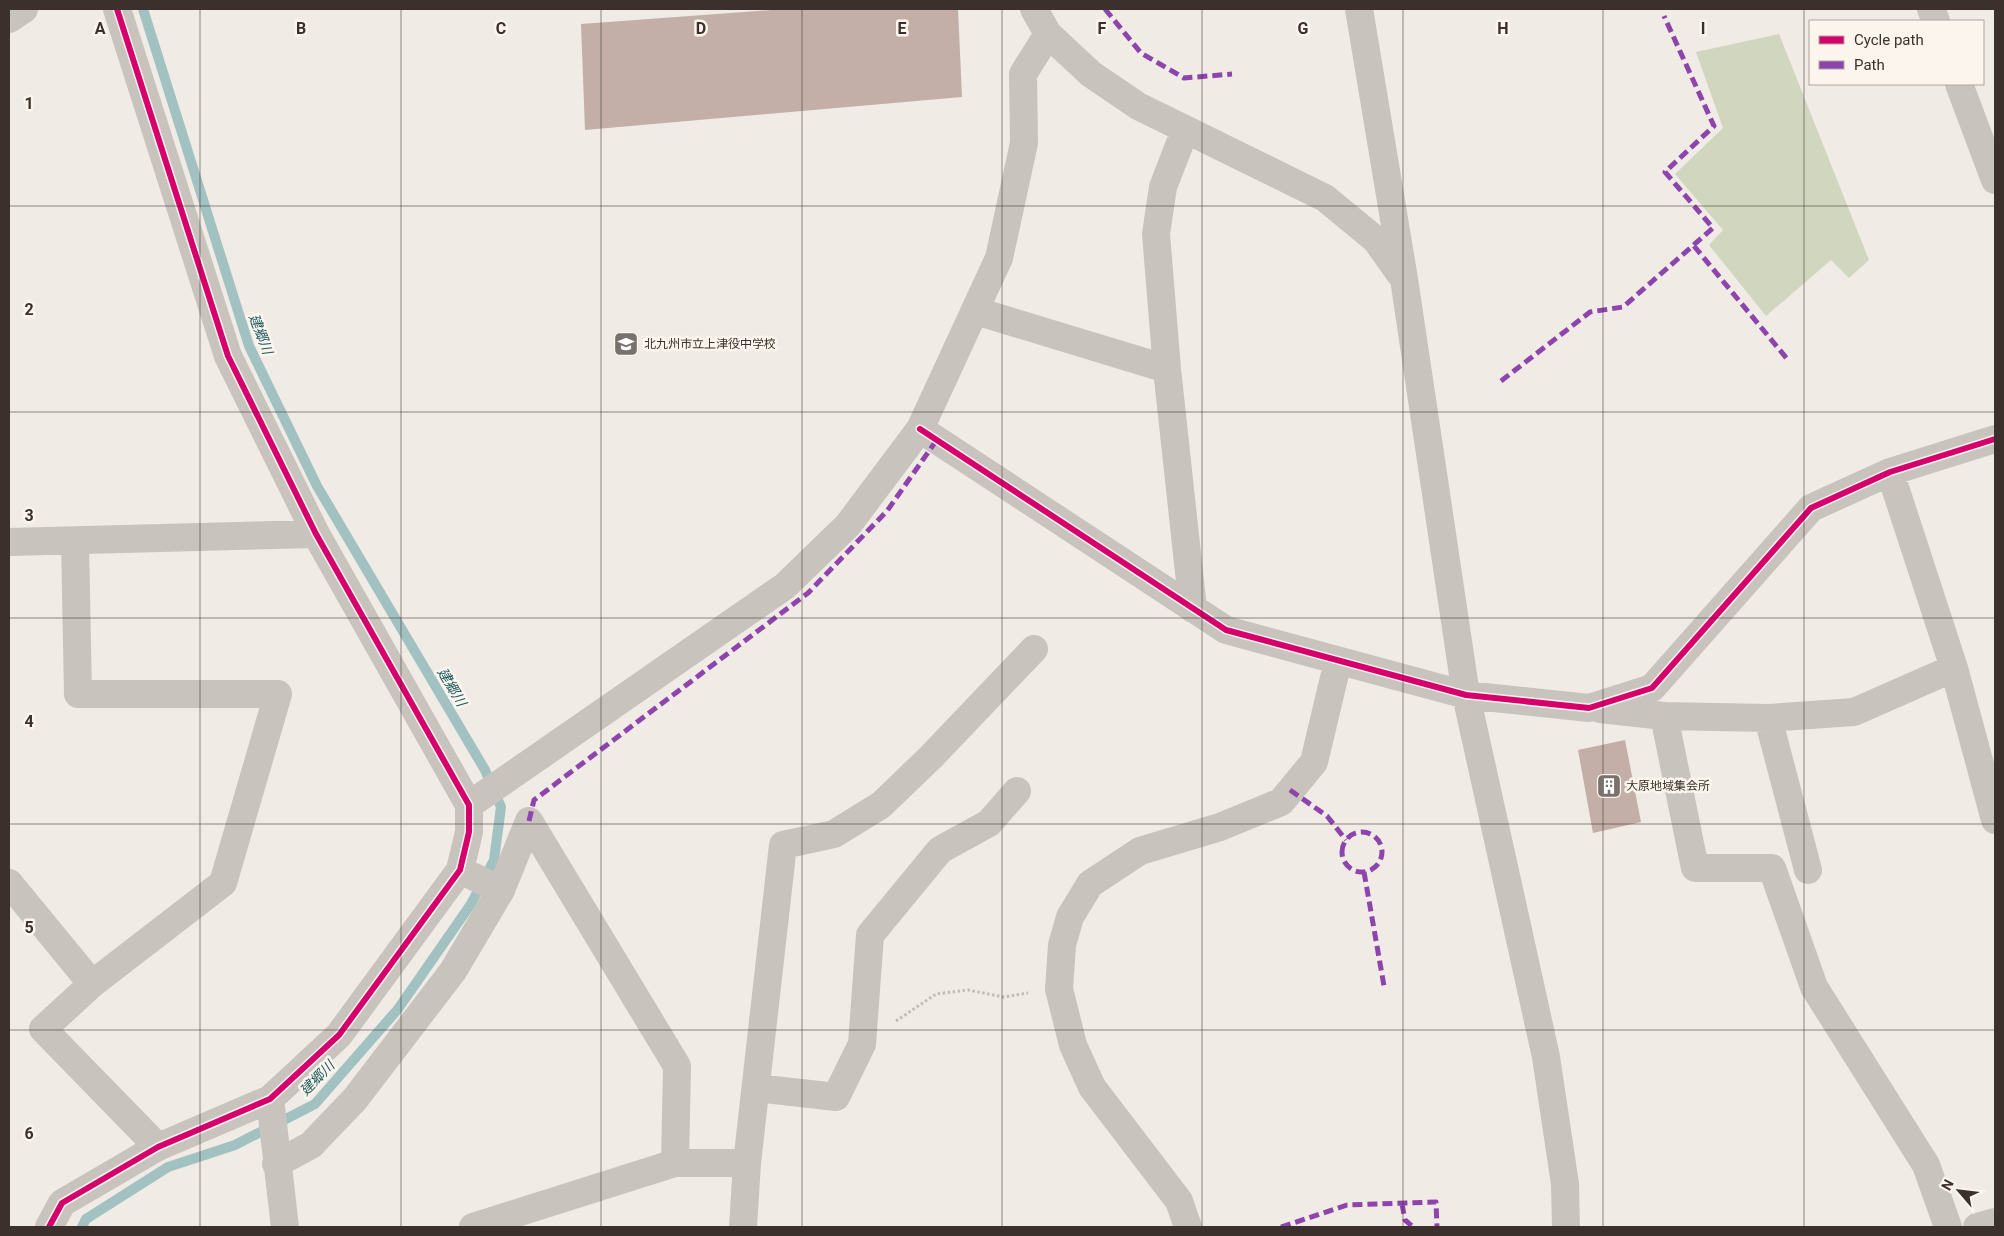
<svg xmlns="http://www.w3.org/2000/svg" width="2004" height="1236" viewBox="0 0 2004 1236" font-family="Roboto,'Noto Sans JP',sans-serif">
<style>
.green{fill:#d1d6bf}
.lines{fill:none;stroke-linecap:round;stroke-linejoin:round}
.stream{stroke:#a1c2c1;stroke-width:10}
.building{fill:#c3afa7}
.path{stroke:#c2bbb6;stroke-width:3;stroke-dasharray:2.5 2.5;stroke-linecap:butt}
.minor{stroke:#c9c3be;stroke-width:28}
.quiet{stroke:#8e44ad;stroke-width:5;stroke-dasharray:10 5;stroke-linecap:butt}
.cycleway-casing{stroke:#fbf5ee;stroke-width:9}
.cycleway{stroke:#d6006c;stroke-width:6}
.grid{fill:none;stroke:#3b302b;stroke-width:1;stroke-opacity:0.55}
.labels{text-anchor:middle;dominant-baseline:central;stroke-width:5;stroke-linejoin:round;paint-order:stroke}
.poi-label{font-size:12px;fill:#3b302b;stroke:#fbf5ee;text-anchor:start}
.water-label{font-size:14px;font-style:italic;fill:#1f5a5e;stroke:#fbf5ee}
.grid-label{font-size:16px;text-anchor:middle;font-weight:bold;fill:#3b302b;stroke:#fbf5ee;stroke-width:5;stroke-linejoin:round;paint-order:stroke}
</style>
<rect width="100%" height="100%" fill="#f0ebe5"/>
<!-- green -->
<path class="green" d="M 1779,34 L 1869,260 L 1849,278 L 1831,260 L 1766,316 L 1709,245 L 1723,230 L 1675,174 L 1723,128 L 1696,52 Z"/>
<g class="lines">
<!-- stream -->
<path class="stream" d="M 82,1227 L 86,1219 L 168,1167 L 235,1145 L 315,1104 L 398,1009 L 471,904 L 494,860 L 501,807 L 485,770 L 317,486 L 249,346 L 143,9"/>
</g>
<!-- building -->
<path class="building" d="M 785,9 L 958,9 L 962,97 L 585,130 L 581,24 Z
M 1625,740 L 1641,822 L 1593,833 L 1578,750 Z"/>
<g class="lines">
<!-- path -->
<path class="path" d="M 896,1021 L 936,994 L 968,990 L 1003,997 L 1028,993"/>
<!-- minor -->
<path class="minor" d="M 1034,9 L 1048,34 L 1091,74 L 1138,106 L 1325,198 L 1376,240 L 1400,274
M 1359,9 L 1404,279 L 1466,695 L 1546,1057 L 1565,1184 L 1566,1227
M 1931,9 L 1936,21
M 9,19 L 24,9
M 1959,84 L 1995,180
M 1185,130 L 1163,187 L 1156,234 L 1167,369 L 1193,609
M 976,311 L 1167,369
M 920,429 L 1226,630 L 1466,695 L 1589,708 L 1652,688 L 1811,508 L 1890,472 L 1995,439
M 1890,472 L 1954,668 L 1995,820
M 9,542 L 316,534
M 75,542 L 78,694 L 278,694 L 223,883 L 92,984
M 1600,709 L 1664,716 L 1768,718 L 1854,712 L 1954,668
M 1664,716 L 1695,868 L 1772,868 L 1814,987 L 1926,1165 L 1948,1227
M 1768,718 L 1808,870
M 469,805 L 785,586 L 848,525 L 920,429 L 999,258 L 1024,143 L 1023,74 L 1048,34
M 460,870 L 501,890
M 9,883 L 92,984 L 43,1029 L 158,1147
M 756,1088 L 836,1097 L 862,1044 L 870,935 L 940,850 L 989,823 L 1017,791
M 270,1099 L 285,1227
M 276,1164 L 311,1145 L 355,1099 L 453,971 L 501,890 L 529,821 L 677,1066 L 675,1163
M 49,1227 L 62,1203 L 158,1147 L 270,1099 L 339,1035 L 460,870 L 469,832 L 469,805 L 316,534 L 228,356 L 117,9
M 473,1227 L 675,1163 L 747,1163
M 743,1227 L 747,1163 L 783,845 L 834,834 L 881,805 L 931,757 L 1034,649
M 1188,1227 L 1179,1201 L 1092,1087 L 1073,1045 L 1059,989 L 1062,945 L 1070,917 L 1090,884 L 1140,851 L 1220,827 L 1281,802 L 1314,762 L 1338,661
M 1977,1227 L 1995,1222"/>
<!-- quiet -->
<path class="quiet" d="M 1105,9 L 1141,53 L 1184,78 L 1232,74
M 1694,246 L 1788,360
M 1501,381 L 1590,312 L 1623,307 L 1713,228 L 1665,172 L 1714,126 L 1664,16
M 1290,790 L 1327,816 L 1346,840
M 529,821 L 534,800 L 808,593 L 887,511 L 936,441
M1342 852a20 20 0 1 1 40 0a20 20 0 1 1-40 0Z
M 1364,872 L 1384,986
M 1402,1204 L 1405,1220 L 1413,1227
M 1281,1227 L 1347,1205 L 1436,1202 L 1437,1227"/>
<defs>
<path id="cycleway" d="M 920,429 L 1226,630 L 1466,695 L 1589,708 L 1652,688 L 1811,508 L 1890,472 L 1995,439
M 49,1227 L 62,1203 L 158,1147 L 270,1099 L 339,1035 L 460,870 L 469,832 L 469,805 L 316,534 L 228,356 L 117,9"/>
</defs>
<!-- cycleway casing -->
<use href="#cycleway" class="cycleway-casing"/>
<!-- cycleway -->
<use href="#cycleway" class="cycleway"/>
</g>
<!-- grid -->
<path class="grid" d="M 200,9 L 200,1227M 401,9 L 401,1227M 601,9 L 601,1227M 802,9 L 802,1227M 1002,9 L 1002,1227M 1202,9 L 1202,1227M 1403,9 L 1403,1227M 1603,9 L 1603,1227M 1804,9 L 1804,1227M 9,206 L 1995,206M 9,412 L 1995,412M 9,618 L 1995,618M 9,824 L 1995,824M 9,1030 L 1995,1030"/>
<!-- icons -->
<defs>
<symbol id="school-square" viewBox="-11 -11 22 22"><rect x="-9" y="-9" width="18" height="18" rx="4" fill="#7a716c" stroke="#fbf5ee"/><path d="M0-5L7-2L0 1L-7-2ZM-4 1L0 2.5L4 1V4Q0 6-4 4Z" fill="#fff"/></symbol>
<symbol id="building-square" viewBox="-11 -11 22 22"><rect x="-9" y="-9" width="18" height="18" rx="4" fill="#7a716c" stroke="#fbf5ee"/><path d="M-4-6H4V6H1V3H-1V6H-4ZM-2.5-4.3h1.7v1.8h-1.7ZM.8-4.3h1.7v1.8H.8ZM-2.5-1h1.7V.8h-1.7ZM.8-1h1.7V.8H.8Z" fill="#fff"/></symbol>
</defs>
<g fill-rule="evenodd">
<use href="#school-square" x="612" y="330" width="28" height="28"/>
<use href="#building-square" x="1595" y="772" width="28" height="28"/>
</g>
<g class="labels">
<!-- poi labels -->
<g class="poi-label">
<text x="644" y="344">北九州市立上津役中学校</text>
<text x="1626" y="786">大原地域集会所</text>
</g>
<!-- water labels -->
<g class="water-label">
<text transform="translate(261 334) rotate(69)">建郷川</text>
<text transform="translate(452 687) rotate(59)">建郷川</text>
<text transform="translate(317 1078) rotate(-46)">建郷川</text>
</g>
</g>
<g class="grid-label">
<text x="100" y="34">A</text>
<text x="301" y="34">B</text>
<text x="501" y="34">C</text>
<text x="701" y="34">D</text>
<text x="902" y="34">E</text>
<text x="1102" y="34">F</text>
<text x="1303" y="34">G</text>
<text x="1503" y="34">H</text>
<text x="1703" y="34">I</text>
<text x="29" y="109">1</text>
<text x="29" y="315">2</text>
<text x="29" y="521">3</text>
<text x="29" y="727">4</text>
<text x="29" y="933">5</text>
<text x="29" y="1139">6</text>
</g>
<!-- border -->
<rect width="2004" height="1236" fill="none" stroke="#3b302b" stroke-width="20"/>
<!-- legend -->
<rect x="1809" y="20" width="175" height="65" fill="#fbf5ee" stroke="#aea6a0"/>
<rect x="1819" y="36" width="25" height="8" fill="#d6006c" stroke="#aea6a0"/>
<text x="1854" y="45" font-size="15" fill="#3b302b">Cycle path</text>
<rect x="1819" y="61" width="25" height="8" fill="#8e44ad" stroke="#aea6a0"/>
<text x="1854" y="70" font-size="15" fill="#3b302b">Path</text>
<!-- north arrow -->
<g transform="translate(1959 1191) rotate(298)" stroke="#fbf5ee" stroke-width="4" paint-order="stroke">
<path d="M0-4L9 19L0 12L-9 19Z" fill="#3b302b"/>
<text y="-8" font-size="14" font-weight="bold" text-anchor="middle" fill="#3b302b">N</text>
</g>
</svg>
